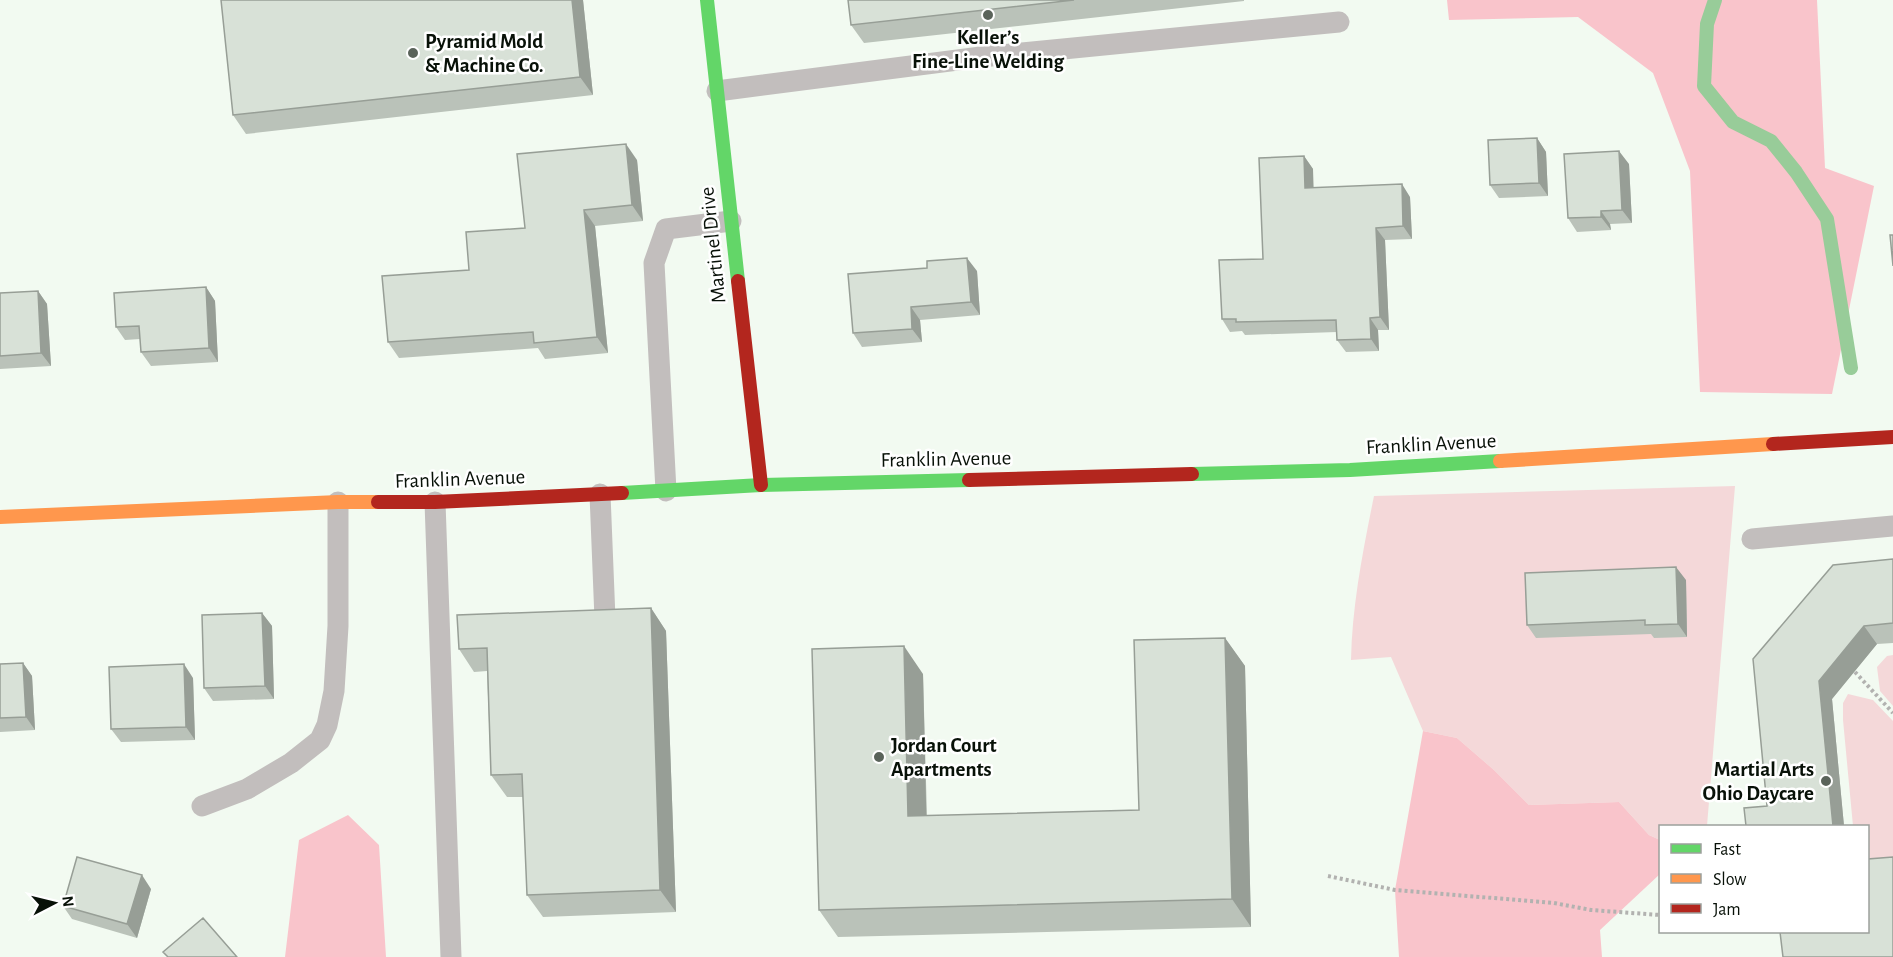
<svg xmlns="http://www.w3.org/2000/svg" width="1893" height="957" viewBox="0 0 1893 957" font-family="'Alegreya Sans',sans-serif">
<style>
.green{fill:#f4d8d9}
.forest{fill:#f9c4cb}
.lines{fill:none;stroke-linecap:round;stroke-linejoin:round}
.stream{stroke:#98cc99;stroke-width:14}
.path{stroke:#b2b2b0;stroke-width:4;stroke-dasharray:3 3;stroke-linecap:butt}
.lane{stroke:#c2bebd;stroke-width:21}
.fast{stroke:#63d668;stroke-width:14}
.slow{stroke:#ff974d;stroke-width:14}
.jam{stroke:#b3261e;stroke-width:14}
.wall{fill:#bac2b9}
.shaded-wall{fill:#979e96}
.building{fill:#d8e1d7;stroke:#979e96;stroke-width:1.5}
.poi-dot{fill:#5a635a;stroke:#fff;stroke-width:2}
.labels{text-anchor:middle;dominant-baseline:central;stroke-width:5;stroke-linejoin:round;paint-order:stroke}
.poi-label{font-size:21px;font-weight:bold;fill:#081108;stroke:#fff;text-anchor:start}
.street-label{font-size:21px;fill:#081108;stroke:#fff}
</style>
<rect width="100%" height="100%" fill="#f2faf1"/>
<!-- green -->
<path class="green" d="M 1735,486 L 1707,826 L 1660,826 L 1660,840 L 1649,835 L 1619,802 L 1529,805 L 1494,770 L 1457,738 L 1423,731 L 1391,657 L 1351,660 C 1352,606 1363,550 1374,496 Z
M 1893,655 L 1893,706 L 1880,691 L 1877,667 L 1887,656 Z
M 1848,694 L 1873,700 L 1893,721 L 1893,876 L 1868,879 L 1868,826 L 1853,826 L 1843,720 L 1843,703 Z"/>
<!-- forest -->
<path class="forest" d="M 1447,0 L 1817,0 L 1825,168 L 1874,186 L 1832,394 L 1700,392 L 1690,171 L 1653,73 L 1578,17 L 1449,20 Z
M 1423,731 L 1457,738 L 1494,770 L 1529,805 L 1619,802 L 1649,835 L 1660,840 L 1660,874 L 1600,930 L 1602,957 L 1399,957 L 1395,890 Z
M 348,815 L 379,845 L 386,957 L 285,957 L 299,840 Z"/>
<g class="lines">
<!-- stream -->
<path class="stream" d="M 1715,0 L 1707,24 L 1704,86 L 1733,122 L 1771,141 L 1796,172 L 1827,219 L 1851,368"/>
<!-- path -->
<path class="path" d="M 1855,672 L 1893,713
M 1328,876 L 1395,890 L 1554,903 L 1591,910 L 1660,915"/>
<!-- lane -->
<path class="lane" d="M 717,91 L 981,57 L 1339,22
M 666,491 L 654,263 L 666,229 L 731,221
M 600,494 L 605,619
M 435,502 L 451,957
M 1752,539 L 1893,526
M 202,806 L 247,789 L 291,763 L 320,740 L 327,725 L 334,691 L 338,626 L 338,502"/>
<!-- fast -->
<path class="fast" d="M 707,0 L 738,281
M 1192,474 L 1350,470 L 1500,461
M 622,493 L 761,485 L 969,480"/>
<!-- slow -->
<path class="slow" d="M 1500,461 L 1773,444
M 0,517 L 338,502 L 378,502"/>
<!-- jam -->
<path class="jam" d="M 738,281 L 761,485
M 1773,444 L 1893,437
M 969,480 L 1192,474
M 378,502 L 435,502 L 622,493"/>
</g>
<!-- wall -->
<path class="wall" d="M 221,0 L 583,0 L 593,95 L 246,134 L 233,115 Z
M 848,0 L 1244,0 L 1244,1 L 864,43 L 851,25 Z
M 1537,138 L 1546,152 L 1548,196 L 1499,198 L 1490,185 Z
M 1304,156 L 1313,169 L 1313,188 L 1410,197 L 1412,239 L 1385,240 L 1389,330 L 1378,330 L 1379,351 L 1346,352 L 1337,340 L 1337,332 L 1245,335 L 1242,331 L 1230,332 L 1222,319 L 1263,259 Z
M 637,160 L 643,221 L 595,226 L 608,353 L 545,359 L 538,348 L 399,358 L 388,342 L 525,228 Z
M 1629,164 L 1632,223 L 1610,224 L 1611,230 L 1577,232 L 1568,218 Z
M 977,271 L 980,315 L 920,320 L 922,342 L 862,347 L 853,333 Z
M 206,287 L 215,301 L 218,362 L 151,366 L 141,352 L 140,339 L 125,340 L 116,327 Z
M 38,291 L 47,304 L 51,366 L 0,369 L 0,293 Z
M 1893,559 L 1893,643 L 1877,644 L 1832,699 L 1844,826 L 1746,826 L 1767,806 Z
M 1686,580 L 1687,637 L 1654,638 L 1651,634 L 1536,638 L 1527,625 Z
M 651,608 L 666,631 L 676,912 L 543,917 L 527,895 L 523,797 L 507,797 L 491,775 L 487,671 L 474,672 L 459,649 Z
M 262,613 L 272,626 L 274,699 L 213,701 L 204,688 Z
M 1225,638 L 1245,666 L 1251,927 L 838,937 L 819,910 L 923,674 L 927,816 L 1139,810 Z
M 23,663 L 32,676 L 35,730 L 0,732 L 0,664 Z
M 193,678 L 195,740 L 121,742 L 111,729 Z
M 151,889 L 137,938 L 72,919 L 63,906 Z"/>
<!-- shaded-wall -->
<path class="shaded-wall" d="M 572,0 L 583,0 L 593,95 L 580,77 Z
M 1537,138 L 1546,152 L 1548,196 L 1539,183 Z
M 626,144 L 637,160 L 643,221 L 632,205 Z
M 1619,151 L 1629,164 L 1632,223 L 1622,210 Z
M 1304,156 L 1313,169 L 1314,200 L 1305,188 Z
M 1402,184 L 1410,197 L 1412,239 L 1403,226 Z
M 584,210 L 595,226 L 608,353 L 597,337 Z
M 1601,211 L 1610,224 L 1611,230 L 1601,217 Z
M 1376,228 L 1385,240 L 1389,330 L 1380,317 Z
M 967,258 L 977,271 L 980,315 L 971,302 Z
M 206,287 L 215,301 L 218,362 L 209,348 Z
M 38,291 L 47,304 L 51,366 L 41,353 Z
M 911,307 L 920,320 L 922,342 L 912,329 Z
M 1370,318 L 1378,330 L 1379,351 L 1371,339 Z
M 1676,567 L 1686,580 L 1687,637 L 1678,624 Z
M 651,608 L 666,631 L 676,912 L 660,890 Z
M 262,613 L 272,626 L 274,699 L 265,686 Z
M 1864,626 L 1877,644 L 1832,699 L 1844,826 L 1833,826 L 1819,681 Z
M 1225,638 L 1245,666 L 1251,927 L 1232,899 Z
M 904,646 L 923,674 L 927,844 L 908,816 Z
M 23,663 L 32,676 L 35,730 L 26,717 Z
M 184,664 L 193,678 L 195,740 L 186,727 Z
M 142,875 L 151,889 L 137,938 L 127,924 Z"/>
<!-- building -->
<path class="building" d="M 221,0 L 572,0 L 580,77 L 233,115 Z
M 848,0 L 1074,0 L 851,25 Z
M 1537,138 L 1539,183 L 1490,185 L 1488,140 Z
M 626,144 L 632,205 L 584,210 L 597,337 L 534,343 L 533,332 L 388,342 L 382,276 L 469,270 L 466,232 L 525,228 L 517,154 Z
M 1619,151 L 1622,210 L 1601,211 L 1601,217 L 1568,218 L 1564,154 Z
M 1304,156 L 1305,188 L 1402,184 L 1403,226 L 1376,228 L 1380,317 L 1370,318 L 1371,339 L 1337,340 L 1336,320 L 1236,322 L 1236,319 L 1222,319 L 1219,260 L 1263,259 L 1259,158 Z
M 1890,235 L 1893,235 L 1893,266 Z
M 967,258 L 971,302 L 911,307 L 912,329 L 853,333 L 848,274 L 927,268 L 927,261 Z
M 206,287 L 209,348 L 141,352 L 139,326 L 116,327 L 114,293 Z
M 38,291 L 41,353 L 0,356 L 0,293 Z
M 1893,559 L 1893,623 L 1864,626 L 1819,681 L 1833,826 L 1746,826 L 1744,808 L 1767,806 L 1753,659 L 1833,565 Z
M 1676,567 L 1678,624 L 1645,625 L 1645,620 L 1527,625 L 1525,573 Z
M 651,608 L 660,890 L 527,895 L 522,774 L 491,775 L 487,648 L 459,649 L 457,615 Z
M 262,613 L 265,686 L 204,688 L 202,615 Z
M 1225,638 L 1232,899 L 819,910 L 812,649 L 904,646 L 908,816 L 1139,810 L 1134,640 Z
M 23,663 L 26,717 L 0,718 L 0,664 Z
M 184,664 L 186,727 L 111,729 L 109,667 Z
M 77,857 L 142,875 L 127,924 L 63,906 Z
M 1893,857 L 1893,957 L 1783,957 L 1780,932 L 1868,932 L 1868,859 Z
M 203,918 L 237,957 L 168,957 L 163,952 Z"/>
<!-- markers -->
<g class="poi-dot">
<circle cx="988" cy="15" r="6"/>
<circle cx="413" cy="53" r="6"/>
<circle cx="879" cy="757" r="6"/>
<circle cx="1826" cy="781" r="6"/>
</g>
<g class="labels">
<!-- poi labels -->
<g class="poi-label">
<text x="988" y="37" text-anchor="middle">Keller’s<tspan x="988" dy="24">Fine-Line Welding</tspan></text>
<text x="425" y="41">Pyramid Mold<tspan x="425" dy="24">&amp; Machine Co.</tspan></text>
<text x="891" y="745">Jordan Court<tspan x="891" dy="24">Apartments</tspan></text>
<text x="1814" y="769" text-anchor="end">Martial Arts<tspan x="1814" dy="24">Ohio Daycare</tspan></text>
</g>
<!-- street labels -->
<g class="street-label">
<text transform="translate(713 245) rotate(-96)">Martinel Drive</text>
<text transform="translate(1431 444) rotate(-3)">Franklin Avenue</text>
<text transform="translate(946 459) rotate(-1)">Franklin Avenue</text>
<text transform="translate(460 479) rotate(-2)">Franklin Avenue</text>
</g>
</g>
<!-- legend -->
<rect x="1659" y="825" width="210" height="108" fill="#ffffff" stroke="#9ca09c" stroke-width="1.5"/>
<rect x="1671" y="844" width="30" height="9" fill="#63d668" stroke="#9ca09c" stroke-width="1.5"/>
<text x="1713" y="855" font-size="18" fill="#081108">Fast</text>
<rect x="1671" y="874" width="30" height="9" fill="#ff974d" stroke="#9ca09c" stroke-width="1.5"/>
<text x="1713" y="885" font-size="18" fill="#081108">Slow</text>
<rect x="1671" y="904" width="30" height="9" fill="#b3261e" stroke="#9ca09c" stroke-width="1.5"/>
<text x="1713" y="915" font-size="18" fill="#081108">Jam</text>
<!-- north arrow -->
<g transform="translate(54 903) rotate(83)" stroke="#ffffff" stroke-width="4.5" paint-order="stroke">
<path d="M0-4.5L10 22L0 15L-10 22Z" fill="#081108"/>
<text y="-9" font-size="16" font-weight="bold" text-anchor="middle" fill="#081108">N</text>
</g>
</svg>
